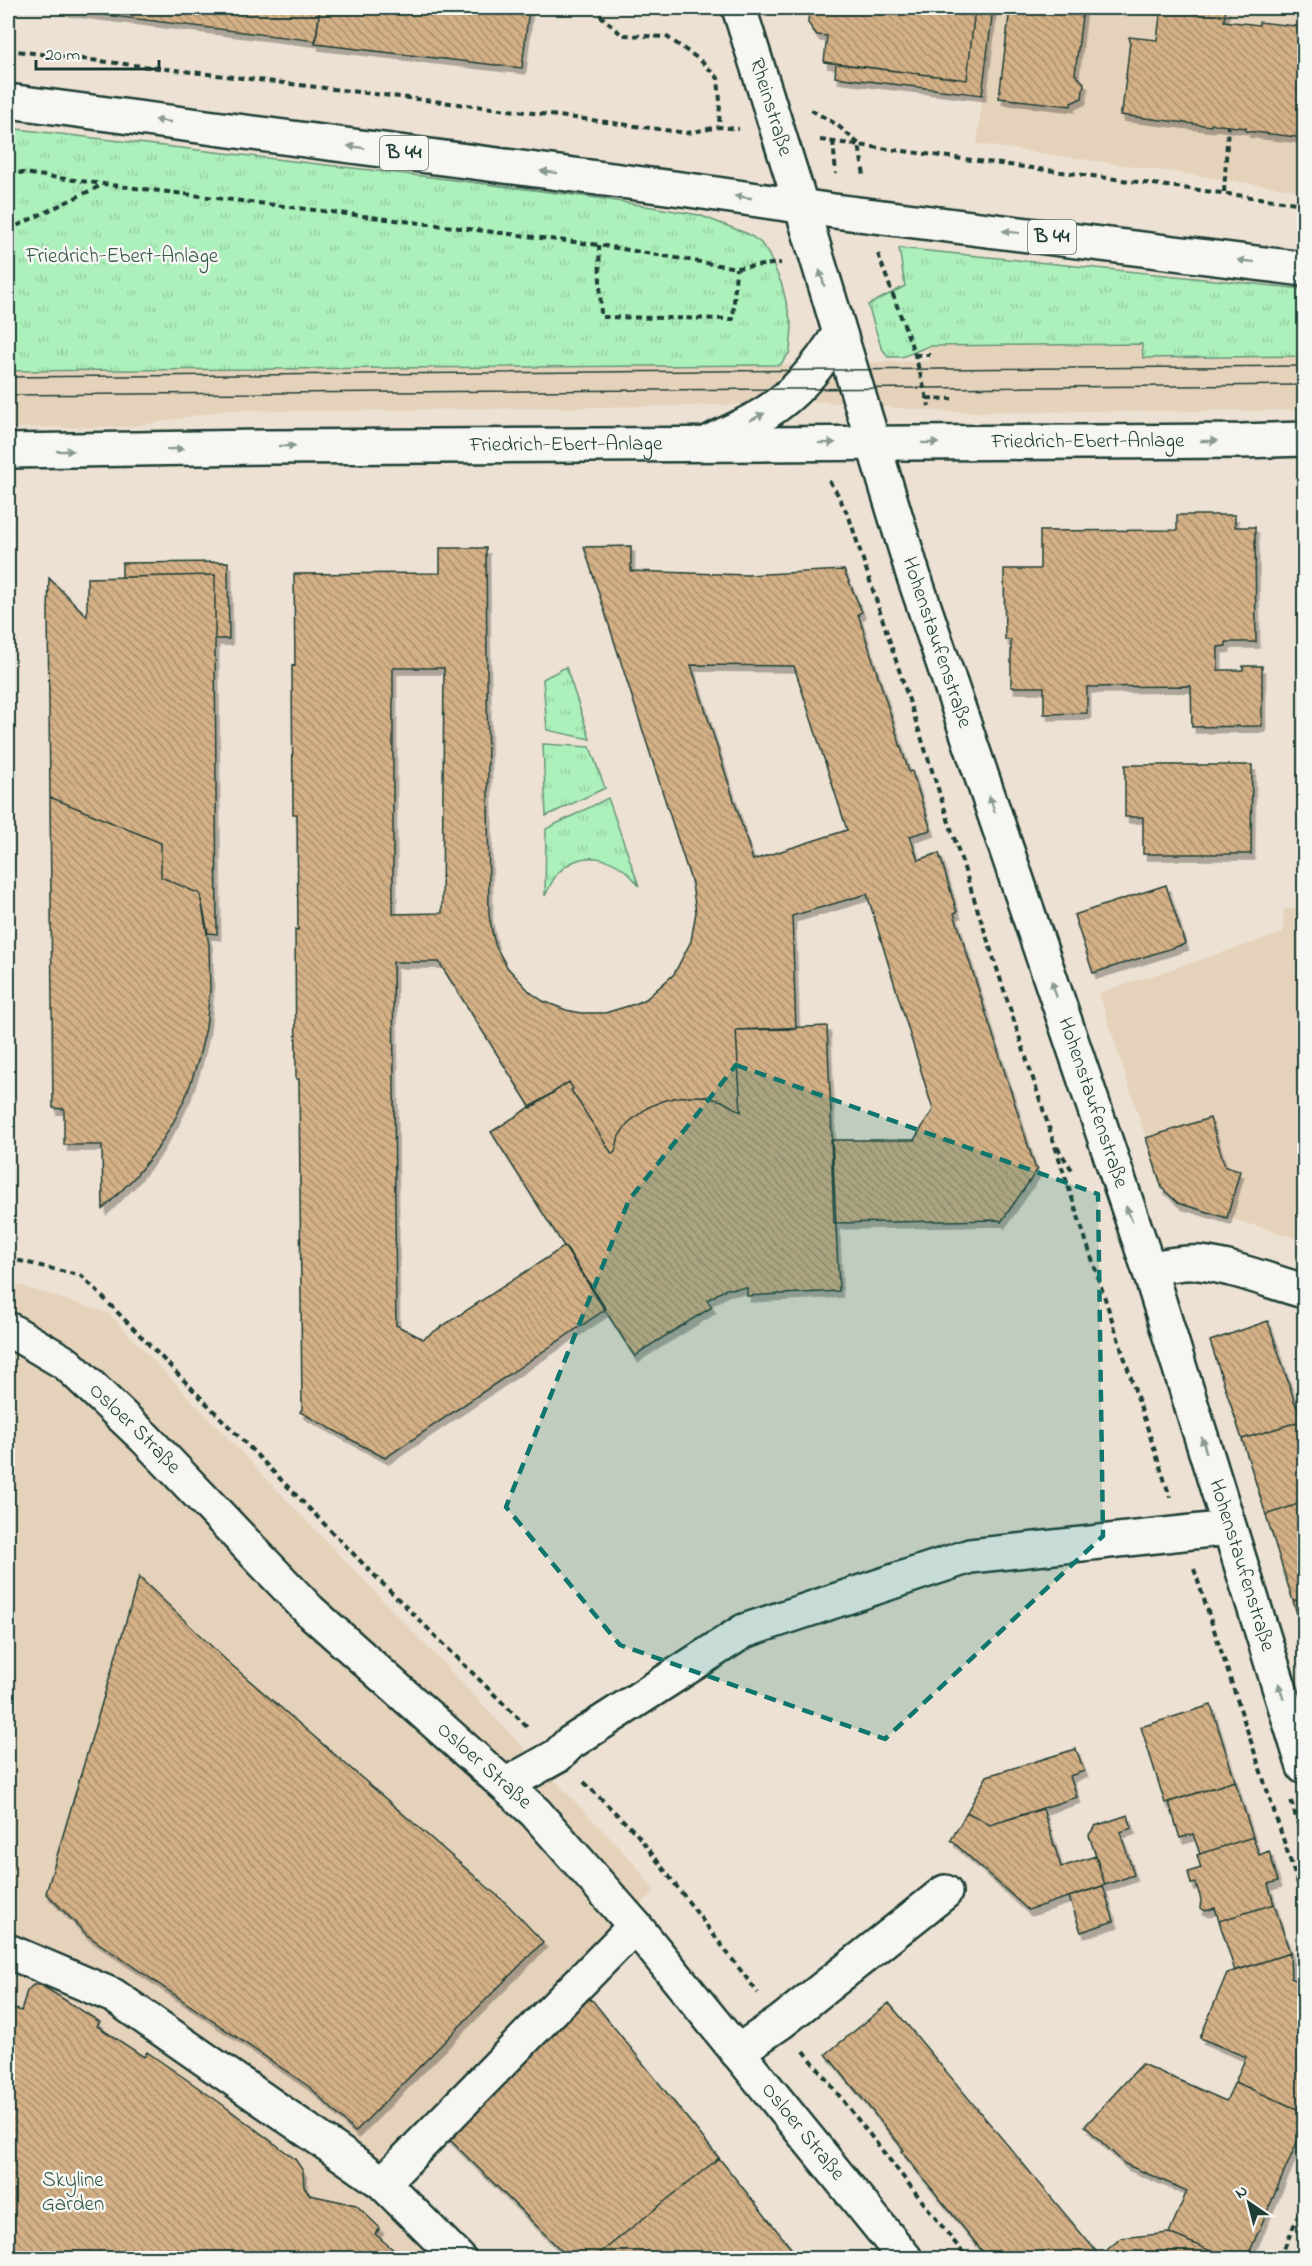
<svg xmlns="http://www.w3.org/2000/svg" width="1312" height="2266" viewBox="0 0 1312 2266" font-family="'Indie Flower',sans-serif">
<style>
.built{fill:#e5d2bb}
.grass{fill:url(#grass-tufts);stroke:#669678;stroke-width:1.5}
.building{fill:url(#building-back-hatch);stroke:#1f3d34;stroke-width:1.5;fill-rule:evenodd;filter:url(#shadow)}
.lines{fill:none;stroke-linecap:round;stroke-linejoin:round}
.minor-casing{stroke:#1f3d34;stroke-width:38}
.major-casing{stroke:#1f3d34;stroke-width:38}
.path{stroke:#1f3d34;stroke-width:4;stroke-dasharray:6 4.5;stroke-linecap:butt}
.minor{stroke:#f6f6f2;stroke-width:33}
.major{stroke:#f6f6f2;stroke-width:33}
.tram{stroke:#1f3d34;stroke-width:1.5}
.oneway{fill:#8a9a93}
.marked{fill:#0f766e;fill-opacity:0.2;stroke:#0f766e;stroke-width:4.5;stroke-dasharray:12 8;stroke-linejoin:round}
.labels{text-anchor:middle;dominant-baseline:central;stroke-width:5;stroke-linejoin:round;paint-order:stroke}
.shield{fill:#f6f6f2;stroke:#60746d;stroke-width:1.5}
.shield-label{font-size:20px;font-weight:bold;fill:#1f3d34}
.street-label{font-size:21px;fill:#1f3d34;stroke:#f6f6f2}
.park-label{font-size:21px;fill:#345848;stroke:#f6f6f2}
</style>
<defs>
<pattern id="grass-tufts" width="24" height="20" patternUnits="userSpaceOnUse" patternTransform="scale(1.5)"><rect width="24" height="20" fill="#acf0bb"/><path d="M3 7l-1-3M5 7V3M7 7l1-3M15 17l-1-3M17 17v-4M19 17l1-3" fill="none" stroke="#94cfa1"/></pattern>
<pattern id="building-back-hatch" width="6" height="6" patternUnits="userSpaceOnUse" patternTransform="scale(1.5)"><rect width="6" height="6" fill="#d4b086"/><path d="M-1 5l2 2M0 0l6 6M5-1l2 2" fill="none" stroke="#ab906e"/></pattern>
<filter id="shadow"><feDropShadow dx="3.5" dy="6" stdDeviation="0" flood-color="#0004"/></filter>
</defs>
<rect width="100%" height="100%" fill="#ece1d2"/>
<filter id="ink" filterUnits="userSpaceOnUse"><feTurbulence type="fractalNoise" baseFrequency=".0167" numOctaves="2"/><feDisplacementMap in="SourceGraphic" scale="12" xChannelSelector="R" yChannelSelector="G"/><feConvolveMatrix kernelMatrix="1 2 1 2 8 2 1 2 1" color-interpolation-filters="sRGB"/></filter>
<g filter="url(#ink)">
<!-- built -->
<path class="built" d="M 993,8 L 1304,8 L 1304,191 L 977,144 Z
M 1143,344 L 1144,358 L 1304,356 L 1304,410 L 948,412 L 816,401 L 724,405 L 342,411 L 227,410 L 130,427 L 8,428 L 8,371 L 780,365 L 929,361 L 928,346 Z
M 1284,909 L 1304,909 L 1304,1240 L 1178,1203 L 1162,1188 L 1099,993 L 1283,933 Z
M 8,1282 L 108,1313 L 631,1860 L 655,1891 L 375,2171 L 455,2258 L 8,2258 Z"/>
<!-- grass -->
<path class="grass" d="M 8,128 L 430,177 L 598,198 L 699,215 L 748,234 L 761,243 L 769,255 L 782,285 L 792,327 L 790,352 L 780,365 L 8,371 Z
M 899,248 L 1304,289 L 1304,356 L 1143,358 L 1142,344 L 929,346 L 902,357 L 888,357 L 881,347 L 868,305 L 905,286 Z
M 566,667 L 590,739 L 547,730 L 543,679 Z
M 543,744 L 590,747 L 605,788 L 546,816 Z
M 608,798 L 639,886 C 620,859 586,846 559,872 C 553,878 549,888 545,896 L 546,829 Z"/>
<!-- building -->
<path class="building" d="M 65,8 L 320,8 L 316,41 L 64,10 Z
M 320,8 L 529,8 L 522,68 L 315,44 Z
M 809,8 L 975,8 L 967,80 L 824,62 L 827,36 L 817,35 L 808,23 Z
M 975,8 L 993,8 L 982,95 L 835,77 L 836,63 L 967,80 Z
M 1010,8 L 1083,8 L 1075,74 L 1084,83 L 1082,98 L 1071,103 L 1071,106 L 999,98 Z
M 1161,8 L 1226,8 L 1224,21 L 1259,25 L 1259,22 L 1304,27 L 1304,138 L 1246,131 L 1246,128 L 1211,124 L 1211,126 L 1120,115 L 1120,111 L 1122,112 L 1130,41 L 1129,37 L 1157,40 Z
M 1177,515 L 1235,515 L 1235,527 L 1255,527 L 1256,642 L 1226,642 L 1226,646 L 1218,647 L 1218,670 L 1243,670 L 1243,666 L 1262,666 L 1262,726 L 1192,727 L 1191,686 L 1087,687 L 1087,713 L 1044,714 L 1044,687 L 1011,687 L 1011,640 L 1005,640 L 1004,569 L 1040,569 L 1040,531 L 1177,530 Z
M 631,546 L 631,571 L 747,575 L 844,570 L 862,612 L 858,614 L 909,772 L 912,771 L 931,830 L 910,836 L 918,860 L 939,853 L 957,912 L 954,913 L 1035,1167 L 1038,1169 L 1001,1222 L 999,1220 L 834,1223 L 831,1140 L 914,1140 L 933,1110 L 867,894 L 792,916 L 796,1029 L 736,1030 L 741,1112 L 722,1101 L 703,1096 L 678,1097 L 662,1101 L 647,1108 L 628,1123 L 619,1136 L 615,1152 L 612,1154 L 571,1090 L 573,1089 L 569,1082 L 531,1108 L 439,962 L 393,962 L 396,1325 L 423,1339 L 565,1246 L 606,1309 L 385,1458 L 300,1412 L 302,1409 L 299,1079 L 296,1079 L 295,929 L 298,930 L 297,814 L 293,814 L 292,665 L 295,666 L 294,574 L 440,573 L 440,548 L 486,548 L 489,915 L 493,936 L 496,947 L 507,967 L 530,992 L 543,1001 L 566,1010 L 581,1013 L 605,1013 L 635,1004 L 646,999 L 674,974 L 691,941 L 696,912 L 692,884 L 584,547 ZM 691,665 L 794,666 L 847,830 L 753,860 ZM 393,668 L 444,668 L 442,913 L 393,914 Z
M 228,562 L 229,639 L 215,639 L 215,575 L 122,577 L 122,563 Z
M 215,575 L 215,639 L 217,934 L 208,933 L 200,894 L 161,877 L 161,843 L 50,797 L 48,611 L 49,578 L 87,616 L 87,578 Z
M 1125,765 L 1252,765 L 1251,854 L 1143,854 L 1143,817 L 1125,817 Z
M 50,797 L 161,843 L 161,877 L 200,894 L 209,945 L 210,990 L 206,1028 L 198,1061 L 187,1094 L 174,1121 L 156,1151 L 134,1178 L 103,1209 L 102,1145 L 64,1145 L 64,1109 L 53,1108 Z
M 1166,885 L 1185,944 L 1093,973 L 1074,915 Z
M 827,1026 L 839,1291 L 747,1296 L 747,1288 L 726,1289 L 707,1300 L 712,1307 L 641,1351 L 635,1357 L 491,1132 L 569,1082 L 573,1089 L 571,1090 L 612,1154 L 615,1152 L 619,1136 L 628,1123 L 647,1108 L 662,1101 L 678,1097 L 703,1096 L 722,1101 L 741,1112 L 736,1030 Z
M 1210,1118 L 1225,1167 L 1240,1171 L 1227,1218 L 1178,1203 L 1162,1188 L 1146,1138 Z
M 1268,1321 L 1301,1421 L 1242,1439 L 1210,1341 Z
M 1301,1421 L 1304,1430 L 1304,1502 L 1266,1515 L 1242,1439 Z
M 1304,1502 L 1304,1597 L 1293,1601 L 1266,1515 Z
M 139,1577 L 227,1661 L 508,1905 L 543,1942 L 355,2132 L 311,2088 L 87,1935 L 46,1893 Z
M 1304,1597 L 1304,1635 L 1293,1601 Z
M 1211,1705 L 1235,1781 L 1165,1803 L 1141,1727 Z
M 1076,1749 L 1084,1771 L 1070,1776 L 1077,1797 L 990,1825 L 967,1812 L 987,1776 Z
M 1235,1781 L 1253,1837 L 1200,1854 L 1193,1834 L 1180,1838 L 1169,1802 Z
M 1043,1809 L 1061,1867 L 1096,1856 L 1105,1885 L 1028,1910 L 951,1840 L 967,1812 L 990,1825 Z
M 1128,1815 L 1132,1828 L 1120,1832 L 1134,1875 L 1105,1885 L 1089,1835 L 1095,1826 Z
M 1253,1837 L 1259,1855 L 1269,1851 L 1278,1881 L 1268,1884 L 1274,1904 L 1219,1921 L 1215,1908 L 1206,1911 L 1200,1908 L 1201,1900 L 1196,1883 L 1191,1884 L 1188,1872 L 1201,1868 L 1197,1855 Z
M 1103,1886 L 1114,1921 L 1081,1932 L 1069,1897 Z
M 1274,1904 L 1290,1953 L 1235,1971 L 1219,1921 Z
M 1290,1953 L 1291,1978 L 1304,1984 L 1296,2003 L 1304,2007 L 1304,2018 L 1300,2028 L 1304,2030 L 1304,2043 L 1300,2053 L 1304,2055 L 1304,2073 L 1301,2080 L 1304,2082 L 1304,2097 L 1299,2110 L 1235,2082 L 1246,2057 L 1200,2038 L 1227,1973 Z
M 33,1985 L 41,1985 L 100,2022 L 97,2026 L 144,2057 L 147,2052 L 219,2102 L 295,2159 L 303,2171 L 304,2187 L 310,2195 L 356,2205 L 380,2228 L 375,2234 L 403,2258 L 8,2258 L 8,2006 L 21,2011 L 27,1991 Z
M 587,1998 L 593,2001 L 719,2158 L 594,2258 L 569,2258 L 446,2136 Z
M 889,2003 L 1100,2256 L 1121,2238 L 1169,2233 L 1227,2258 L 988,2258 L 901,2151 L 904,2150 L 826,2054 Z
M 1142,2064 L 1226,2101 L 1235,2082 L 1304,2112 L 1304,2126 L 1247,2258 L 1227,2258 L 1169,2233 L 1187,2191 L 1125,2164 L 1085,2126 Z
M 719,2158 L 799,2258 L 594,2258 Z"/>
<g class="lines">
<defs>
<g id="minor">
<path id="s1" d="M 739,8 L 801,205"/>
<path d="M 1149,1269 C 1166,1265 1183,1262 1200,1263 C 1235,1267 1271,1282 1304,1291"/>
<path id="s2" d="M 8,1329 L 67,1364 L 145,1438 L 309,1610 L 535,1812 L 635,1926 L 905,2258"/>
<path d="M 505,1785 L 557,1756 L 570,1743 L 744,1631 L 970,1556 L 1229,1528"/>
<path d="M 8,1951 L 114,1996 L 383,2183 L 458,2258"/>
<path d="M 737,2052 L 781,2022 L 945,1892"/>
<path d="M 383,2183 L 635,1926"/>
</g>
<g id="major">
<path d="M 8,101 L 689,190 L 834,211 L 1304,269"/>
<path id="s3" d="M 801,205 L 913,574 L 1149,1269 L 1304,1767"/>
<path d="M 710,442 C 729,432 749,424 767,412 C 797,393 821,363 839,334"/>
<path id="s4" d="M 8,451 L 269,447 L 1242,441 L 1304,439"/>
</g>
</defs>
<!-- minor casing -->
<use href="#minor" class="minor-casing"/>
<!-- major casing -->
<use href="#major" class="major-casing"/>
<!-- path -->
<path class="path" d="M 592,8 L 622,35 L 667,37 L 700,60 L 718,78 L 720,101 L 719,127
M 8,50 L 584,119 L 687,133 L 719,127 L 739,129
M 811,110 L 836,124 L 859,144 L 864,176
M 820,140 L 1304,204
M 833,141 L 836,174
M 8,171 L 103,184 L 599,245 L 736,268 L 781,263
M 1224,192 L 1228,126
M 8,230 L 102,185
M 599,245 L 601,317 L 733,319 L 736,268
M 878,254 L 915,355 L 929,406
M 915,355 L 930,355
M 927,398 L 952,399
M 829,481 L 837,493 L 849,517 L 1170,1497
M 8,535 L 14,527
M 1057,1147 L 1074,1173
M 8,1258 L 82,1276 L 379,1580 L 529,1729
M 1194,1569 L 1304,1902
M 584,1782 L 636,1833 L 758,1993
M 1291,1801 L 1304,1844
M 804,2051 L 967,2258
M 1280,2258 L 1304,2202"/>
<!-- minor -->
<use href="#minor" class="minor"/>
<!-- major -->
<use href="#major" class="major"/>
<!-- tram -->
<path class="tram" d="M 8,377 L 1304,366
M 8,395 L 1304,385"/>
</g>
<!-- one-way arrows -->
<defs><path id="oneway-solid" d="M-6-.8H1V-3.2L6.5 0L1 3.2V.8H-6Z" transform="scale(1.5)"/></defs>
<g class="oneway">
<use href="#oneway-solid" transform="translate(163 121) rotate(-172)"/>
<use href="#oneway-solid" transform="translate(356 147) rotate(-173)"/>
<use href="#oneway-solid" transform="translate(549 172) rotate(-173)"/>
<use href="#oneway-solid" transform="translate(743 197) rotate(-172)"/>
<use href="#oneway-solid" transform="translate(1011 232) rotate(-173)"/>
<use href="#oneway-solid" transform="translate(1246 261) rotate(-173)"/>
<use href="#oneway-solid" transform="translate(822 278) rotate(-107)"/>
<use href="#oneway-solid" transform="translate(757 417) rotate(-28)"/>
<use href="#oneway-solid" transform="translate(1209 441)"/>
<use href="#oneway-solid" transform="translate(827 443) rotate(-1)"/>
<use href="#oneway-solid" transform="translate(930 443) rotate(1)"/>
<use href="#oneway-solid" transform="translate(287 446)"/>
<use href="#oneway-solid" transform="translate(175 449) rotate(-1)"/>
<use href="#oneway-solid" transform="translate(65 451) rotate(-1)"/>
<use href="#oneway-solid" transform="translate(992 804) rotate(-108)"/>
<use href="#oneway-solid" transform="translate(1054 989) rotate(-108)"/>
<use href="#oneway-solid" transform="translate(1129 1214) rotate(-112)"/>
<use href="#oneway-solid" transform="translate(1204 1445) rotate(-107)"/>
<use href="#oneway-solid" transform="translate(1281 1691) rotate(-107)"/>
</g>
</g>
<!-- marked area -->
<path class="marked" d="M 736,1065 L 1098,1194 L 1103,1536 L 885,1739 L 620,1645 L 506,1507 L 629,1200 Z"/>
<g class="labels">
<!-- shield labels -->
<g class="shield">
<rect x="380" y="136" width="48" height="34" rx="4.5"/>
<rect x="1028" y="220" width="48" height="34" rx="4.5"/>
</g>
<g class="shield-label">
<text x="404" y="153">B 44</text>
<text x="1052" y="237">B 44</text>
</g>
<!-- street labels -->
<g class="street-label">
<text stroke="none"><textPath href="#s1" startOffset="104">Rheinstraße</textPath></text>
<text stroke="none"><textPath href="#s4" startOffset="1080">Friedrich-Ebert-Anlage</textPath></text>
<text stroke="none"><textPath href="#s4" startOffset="558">Friedrich-Ebert-Anlage</textPath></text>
<text stroke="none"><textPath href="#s3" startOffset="458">Hohenstaufenstraße</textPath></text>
<text stroke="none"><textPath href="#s3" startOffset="944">Hohenstaufenstraße</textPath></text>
<text stroke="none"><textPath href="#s2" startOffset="162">Osloer Straße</textPath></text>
<text stroke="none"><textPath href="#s3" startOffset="1430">Hohenstaufenstraße</textPath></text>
<text stroke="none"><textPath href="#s2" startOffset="648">Osloer Straße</textPath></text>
<text stroke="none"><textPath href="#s2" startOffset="1134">Osloer Straße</textPath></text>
</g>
<!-- park labels -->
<g class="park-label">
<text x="122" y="257">Friedrich-Ebert-Anlage</text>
<text x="73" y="2181">Skyline<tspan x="73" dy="24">Garden</tspan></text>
</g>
</g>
<!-- margin -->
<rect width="1312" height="2266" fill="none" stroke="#f6f6f2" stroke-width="30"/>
<rect x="15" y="15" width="1282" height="2236" fill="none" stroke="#1f3d34" stroke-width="2" filter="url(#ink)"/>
<!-- north arrow -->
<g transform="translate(1249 2203) rotate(325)" stroke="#f6f6f2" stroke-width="4.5" paint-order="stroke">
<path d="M0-4.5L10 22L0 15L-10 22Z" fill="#1f3d34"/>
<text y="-9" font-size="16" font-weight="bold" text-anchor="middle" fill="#1f3d34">N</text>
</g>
<!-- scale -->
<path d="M36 60v9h123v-9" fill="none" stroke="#1f3d34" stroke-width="3"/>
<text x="45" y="60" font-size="18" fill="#1f3d34" stroke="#f6f6f2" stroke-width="4.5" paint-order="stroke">20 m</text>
</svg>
